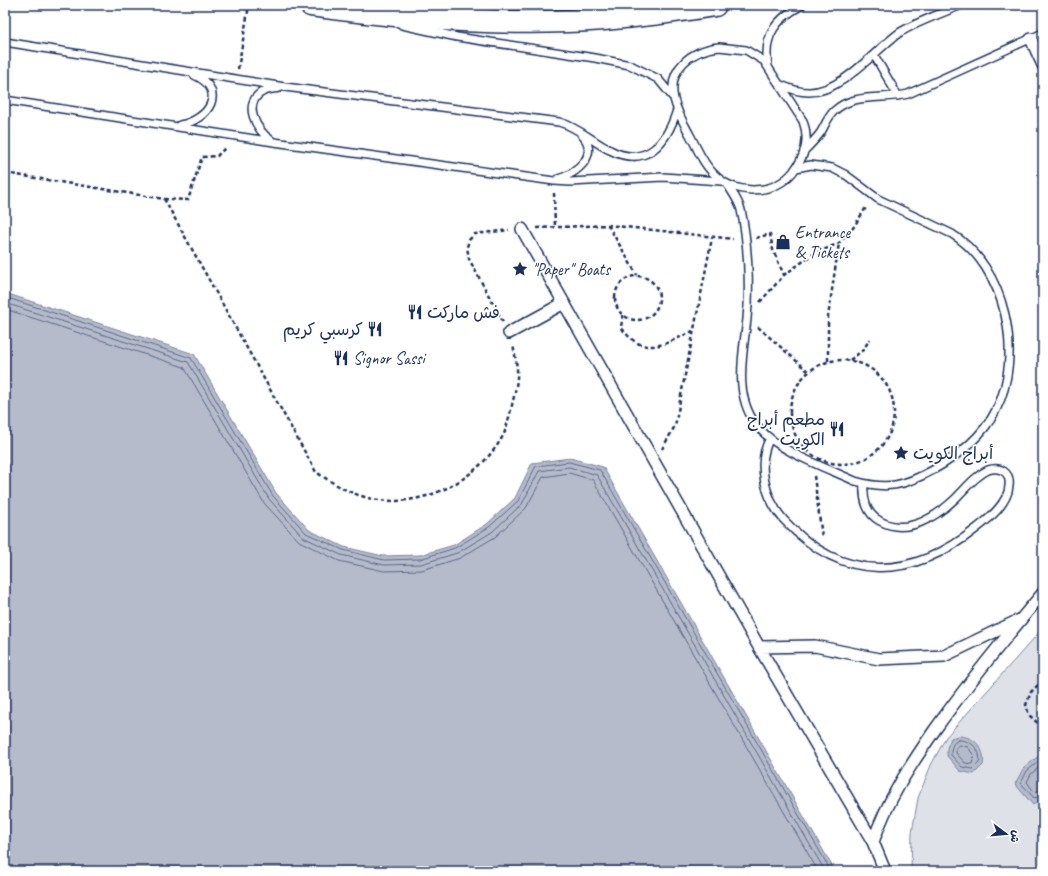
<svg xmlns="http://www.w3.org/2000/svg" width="1048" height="876" viewBox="0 0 1048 876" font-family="Caveat,'Playpen Sans Arabic',sans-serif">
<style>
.green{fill:#dee1e7;stroke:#7c88a2}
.water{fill:#b5bbca;stroke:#77839f}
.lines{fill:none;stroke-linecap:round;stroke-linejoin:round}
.shore{stroke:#596789;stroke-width:1}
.service-casing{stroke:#1b2f5e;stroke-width:10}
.pedestrian-casing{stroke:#1b2f5e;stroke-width:14}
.primary-casing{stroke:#1b2f5e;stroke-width:25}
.path{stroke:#1b2f5e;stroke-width:2.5;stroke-dasharray:4 3;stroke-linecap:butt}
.service{stroke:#fff;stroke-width:7}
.pedestrian{stroke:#fff;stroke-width:11}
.primary{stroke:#fff;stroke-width:22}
.labels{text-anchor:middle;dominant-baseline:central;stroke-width:3.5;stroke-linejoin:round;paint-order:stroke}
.poi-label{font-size:17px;fill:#1b2f5e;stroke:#fff;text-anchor:start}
</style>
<rect width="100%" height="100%" fill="#fff"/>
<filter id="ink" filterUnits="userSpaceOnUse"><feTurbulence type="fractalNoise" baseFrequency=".025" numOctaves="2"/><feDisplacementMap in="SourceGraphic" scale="8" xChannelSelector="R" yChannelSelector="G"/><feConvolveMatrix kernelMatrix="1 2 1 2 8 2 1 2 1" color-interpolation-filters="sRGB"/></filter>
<g filter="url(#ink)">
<!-- green -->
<path class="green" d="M 1043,628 L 1043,871 L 911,871 L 912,832 L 918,798 L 931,765 L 946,737 Z"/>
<!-- water -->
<path class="water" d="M 5,293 L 194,354 L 276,493 L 309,530 L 344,547 L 383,556 L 420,555 L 454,545 L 487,524 L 515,498 L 532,463 L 570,458 L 603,467 L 835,871 L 5,871 Z
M 958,736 C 974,736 986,748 983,765 L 974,774 L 960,771 L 947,756 L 947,748 L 951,738 Z
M 1041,754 L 1043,754 L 1043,798 L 1033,805 L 1015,784 L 1023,769 Z"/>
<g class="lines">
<!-- shore -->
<path class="shore" d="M 5,297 L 191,358 L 273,496 L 306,533 L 343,550 L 384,560 L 420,559 L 455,548 L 489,527 L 518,501 L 536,466 L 569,462 L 600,470 L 831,871
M 5,303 L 188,362 L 269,499 L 303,537 L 341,555 L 384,565 L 421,564 L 457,553 L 492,532 L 522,504 L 539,471 L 569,467 L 597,475 L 825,871
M 5,309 L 184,367 L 264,503 L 299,541 L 339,561 L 384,571 L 422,570 L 460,558 L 495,537 L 526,508 L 543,477 L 569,473 L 593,480 L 818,871
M 959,740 C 971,740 982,750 979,763 L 973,769 L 962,767 L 951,755 C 951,748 952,742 959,740 Z
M 960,745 L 968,747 L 974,756 L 972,764 L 965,763 L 956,753 L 956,749 Z
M 1043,758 L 1027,771 L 1021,783 L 1034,798 L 1043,795
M 1043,764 L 1031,774 L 1027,782 L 1034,792 L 1043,790"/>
<defs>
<path id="service" d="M 402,25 L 457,37 L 595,58 L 630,65 L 658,79 L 672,96
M 5,42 L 285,87 L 559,122 C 578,127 593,142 610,150 C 647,169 667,142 677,110
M 719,47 L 746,50 L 764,61 L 803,121 C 810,140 805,157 793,172 C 773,196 734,195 714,174 C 703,164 697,148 690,135 C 684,124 677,112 674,99 C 667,68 692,50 719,47 Z
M 874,55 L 898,96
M 768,66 C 763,35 776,19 802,5
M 781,85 C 790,89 798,92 808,92 C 841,93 874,51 899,33 C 918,21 941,14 961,5
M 5,100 L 274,142 L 554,181 L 570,182 L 663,177 L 721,181
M 180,125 C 209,120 228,90 194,75
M 271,140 C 256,131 241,102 264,91 C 269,89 274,89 279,88
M 804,151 C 810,145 816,139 821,132 C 825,125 828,117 834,111 C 854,92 884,100 908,94 L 1043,33
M 558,179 C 577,174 601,154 581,134
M 727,184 C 732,192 739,201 741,210 C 748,240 750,289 747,319 C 743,355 732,399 760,429 C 780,452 827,468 855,481 C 887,490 904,486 933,470 C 957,457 984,435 996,410 C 1024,355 1006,267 952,234 L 878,199 L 846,175 L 832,168 L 811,165 L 796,168
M 770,438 C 756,463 765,499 784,520 C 843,584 912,580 977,528 C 990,518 1008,503 1009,486 C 1011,472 1000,466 988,470 C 975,476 966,488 956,498 C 936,517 907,536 880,521 C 866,514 863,498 864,484"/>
<path id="pedestrian" d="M 1031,39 L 1043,65
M 522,229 L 759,647 L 873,842 L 885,871
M 509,333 L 564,303
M 759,647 L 815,646 L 879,659 L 944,656 L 1017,621
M 873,842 C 888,799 908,769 934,731 C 968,683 1005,638 1043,593"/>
<path id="primary" d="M 311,5 C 404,18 511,26 604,19 C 642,16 678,11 715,5"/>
</defs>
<!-- service casing -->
<use href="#service" class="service-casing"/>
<!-- pedestrian casing -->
<use href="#pedestrian" class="pedestrian-casing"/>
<!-- primary casing -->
<use href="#primary" class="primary-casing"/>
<!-- path -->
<path class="path" d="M 238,69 L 249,5
M 5,173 L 164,199 L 188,200 L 202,157 L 217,156 L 226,147
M 554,193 L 555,228
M 164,199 L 316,472 C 334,484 352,495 373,499 C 424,509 480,479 504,434 C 507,427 517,387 517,378 C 518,368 515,355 513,345
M 608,225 L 637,275
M 537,228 L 608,225 L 733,239
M 756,238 L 770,234 L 773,250 L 784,275
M615 298a22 22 0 1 1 44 0a22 22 0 1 1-44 0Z
M 760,302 L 784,275 L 812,255 L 839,243 L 853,228 L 867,206
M 623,315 L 621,327 C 643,359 665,344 693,331
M 503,322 L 469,259 L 467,247 L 469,240 L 475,234 L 509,230
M 758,327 L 809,372
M790 412a52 52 0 1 1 104 0a52 52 0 1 1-104 0Z
M 850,360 L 863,350 L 870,339
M 828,361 L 828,317 L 839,243
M 662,449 L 675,426 L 712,238
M 814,476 L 822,537
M 1043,680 L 1031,692 L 1026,705 L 1029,715 L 1043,728"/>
<!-- service -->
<use href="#service" class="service"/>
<!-- pedestrian -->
<use href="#pedestrian" class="pedestrian"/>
<!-- primary -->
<use href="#primary" class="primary"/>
</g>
</g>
<!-- icons -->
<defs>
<symbol id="shop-bare" viewBox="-9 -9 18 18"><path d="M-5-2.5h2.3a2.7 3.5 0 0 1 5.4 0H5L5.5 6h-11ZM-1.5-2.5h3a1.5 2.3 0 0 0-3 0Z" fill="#1b2f5e" stroke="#fff" stroke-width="2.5" paint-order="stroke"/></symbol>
<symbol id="sight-bare" viewBox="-9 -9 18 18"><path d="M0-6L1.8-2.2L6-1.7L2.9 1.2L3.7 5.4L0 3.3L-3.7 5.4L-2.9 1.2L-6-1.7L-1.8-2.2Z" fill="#1b2f5e" stroke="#fff" stroke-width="2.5" paint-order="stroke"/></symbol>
<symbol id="restaurant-bare" viewBox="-9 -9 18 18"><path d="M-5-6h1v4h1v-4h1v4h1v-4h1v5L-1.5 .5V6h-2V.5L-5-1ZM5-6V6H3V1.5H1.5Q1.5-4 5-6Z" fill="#1b2f5e" stroke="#fff" stroke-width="2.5" paint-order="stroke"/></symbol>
</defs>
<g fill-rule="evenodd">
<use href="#shop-bare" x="772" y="231" width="22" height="22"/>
<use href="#sight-bare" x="509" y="258" width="22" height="22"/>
<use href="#restaurant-bare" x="404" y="301" width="22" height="22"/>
<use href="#restaurant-bare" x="364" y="318" width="22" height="22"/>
<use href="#restaurant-bare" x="330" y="347" width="22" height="22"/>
<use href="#restaurant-bare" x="826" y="418" width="22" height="22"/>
<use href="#sight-bare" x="890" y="442" width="22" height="22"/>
</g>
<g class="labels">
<!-- poi labels -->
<g class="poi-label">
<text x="795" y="232">Entrance<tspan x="795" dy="20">&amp; Tickets</tspan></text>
<text x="532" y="269">"Paper" Boats</text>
<text x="427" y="312">فش ماركت</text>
<text x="363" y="329" text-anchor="end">كرسبي كريم</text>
<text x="353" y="358">Signor Sassi</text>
<text x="825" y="419" text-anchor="end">مطعم أبراج<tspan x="825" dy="20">الكويت</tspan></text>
<text x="913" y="453">أبراج الكويت</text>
</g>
</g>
<!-- margin -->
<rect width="1048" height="876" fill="none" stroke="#fff" stroke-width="20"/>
<rect x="10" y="10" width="1028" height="856" fill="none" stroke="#1b2f5e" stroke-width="1.5" filter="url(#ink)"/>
<!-- north arrow -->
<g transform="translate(1006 834) rotate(106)" stroke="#ffffff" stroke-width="3" paint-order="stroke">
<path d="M0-3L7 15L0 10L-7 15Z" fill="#1b2f5e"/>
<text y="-6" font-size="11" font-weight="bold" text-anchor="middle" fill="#1b2f5e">ش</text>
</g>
</svg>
